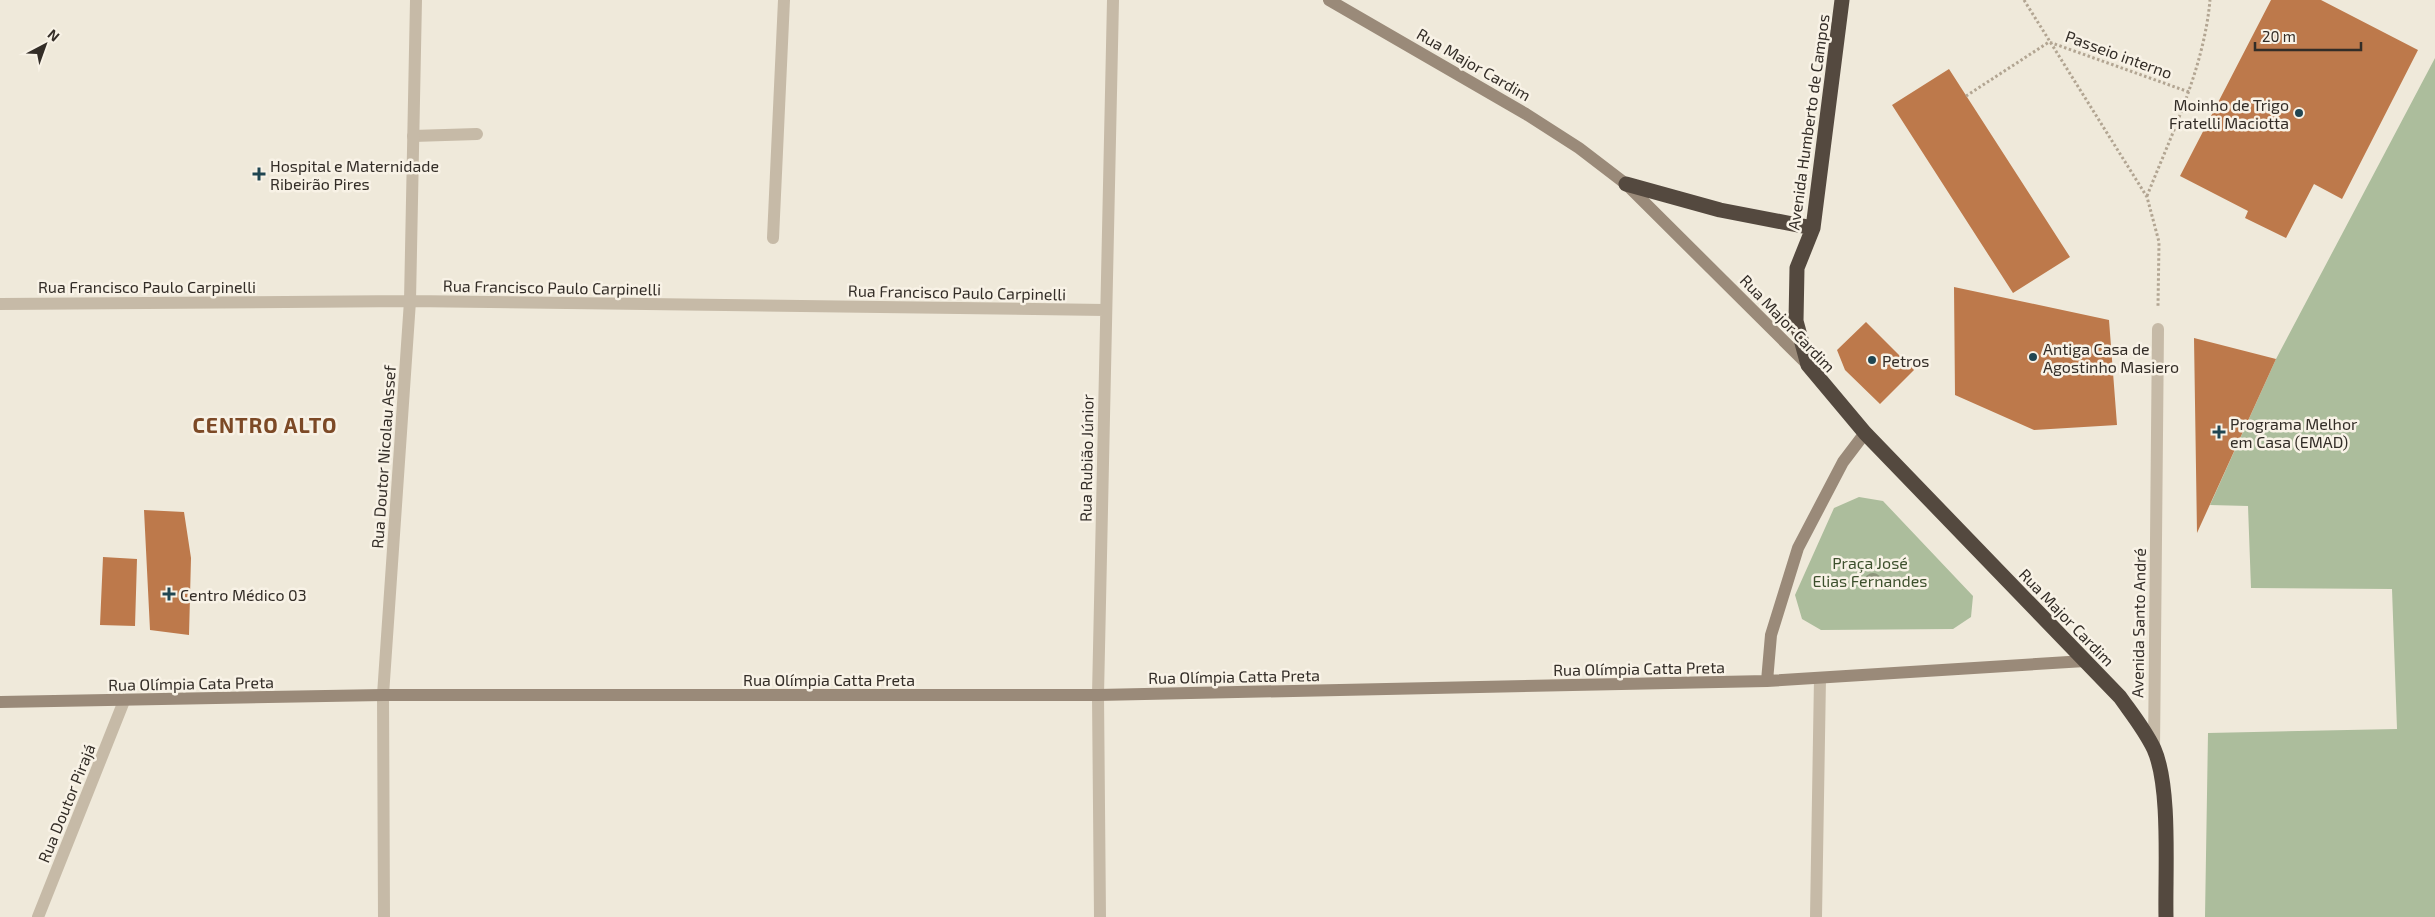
<svg xmlns="http://www.w3.org/2000/svg" width="2435" height="917" viewBox="0 0 2435 917" font-family="'Exo 2',sans-serif">
<style>
.green{fill:#acbd9c}
.building{fill:#bd794b}
.lines{fill:none;stroke-linecap:round;stroke-linejoin:round}
.path{stroke:#b2a592;stroke-width:3;stroke-dasharray:2.5 2.5;stroke-linecap:butt}
.lane{stroke:#c6baa7;stroke-width:12}
.street{stroke:#c6baa7;stroke-width:12}
.secondary{stroke:#9a8a79;stroke-width:12}
.highway{stroke:#54493f;stroke-width:15}
.tree{fill:#8d957b}
.poi-dot{fill:#204652;stroke:#f8f2e6;stroke-width:2}
.labels{text-anchor:middle;dominant-baseline:central;stroke-width:5;stroke-linejoin:round;paint-order:stroke}
.street-label{font-size:16px;fill:#332d27;stroke:#f8f2e6}
.poi-label{font-size:16px;fill:#332d27;stroke:#f8f2e6;text-anchor:start}
.park-label{font-size:16px;fill:#3d502d;stroke:#f8f2e6}
.district-label{font-size:21px;font-weight:bold;letter-spacing:1px;fill:#7c4926;stroke:#f8f2e6}
</style>
<rect width="100%" height="100%" fill="#efe9da"/>
<!-- green -->
<path class="green" d="M 2435,58 L 2435,917 L 2205,917 L 2208,733 L 2397,729 L 2392,589 L 2251,588 L 2248,506 L 2210,505 L 2276,359 Z
M 1859,497 L 1883,501 L 1973,596 L 1971,617 L 1953,629 L 1821,630 L 1802,619 L 1795,595 L 1834,508 Z"/>
<!-- building -->
<path class="building" d="M 2271,0 L 2321,0 L 2418,50 L 2342,199 L 2314,184 L 2286,238 L 2245,218 L 2248,211 L 2180,176 Z
M 1949,69 L 2070,257 L 2013,293 L 1892,105 Z
M 1954,287 L 2109,320 L 2117,425 L 2034,430 L 1955,395 Z
M 1866,322 L 1914,370 L 1880,404 L 1845,370 L 1837,350 Z
M 2194,338 L 2276,359 L 2197,533 Z
M 144,510 L 184,512 L 191,558 L 189,635 L 150,630 Z
M 103,557 L 137,559 L 135,626 L 100,625 Z"/>
<g class="lines">
<!-- path -->
<path class="path" d="M 2024,0 L 2147,197 L 2159,242 L 2158,306
M 1966,96 L 2049,42 L 2189,92
M 2147,196 C 2172,133 2204,68 2210,0"/>
<!-- lane -->
<path class="lane" d="M 413,136 L 477,134
M 773,238 L 784,0"/>
<!-- street -->
<path class="street" d="M 0,304 L 410,301 L 1105,310
M 2154,750 L 2158,329
M 38,917 L 124,701
M 384,917 L 383,695 L 410,301 L 416,0
M 1100,917 L 1098,695 L 1113,0
M 1816,917 L 1820,678"/>
<!-- secondary -->
<path class="secondary" d="M 1329,0 L 1526,114 L 1579,148 L 1626,184 L 1808,365
M 1767,681 L 1771,635 L 1798,548 L 1843,462 L 1865,433
M 0,702 L 383,695 L 1098,695 L 1767,681 L 2085,661"/>
<!-- highway -->
<path class="highway" d="M 1842,0 L 1813,228 L 1797,268 L 1796,321 L 1808,365 L 1865,433 L 2120,697 C 2132,714 2145,730 2154,749 C 2171,787 2165,873 2166,917
M 1626,184 L 1720,210 L 1813,228"/>
</g>
<!-- trees -->
<circle class="tree" cx="1873" cy="581" r="8"/>
<!-- markers -->
<g class="poi-dot">
<circle cx="2299" cy="113" r="5"/>
<path d="M256.5 166.5h5v5h5v5h-5v5h-5v-5h-5v-5h5z"/>
<circle cx="2033" cy="357" r="5"/>
<circle cx="1872" cy="360" r="5"/>
<path d="M2216.5 424.5h5v5h5v5h-5v5h-5v-5h-5v-5h5z"/>
<path d="M166.5 586.5h5v5h5v5h-5v5h-5v-5h-5v-5h5z"/>
</g>
<g class="labels">
<!-- street labels -->
<g class="street-label">
<text transform="translate(2119 54) rotate(20)">Passeio interno</text>
<text transform="translate(1474 64) rotate(30)">Rua Major Cardim</text>
<text transform="translate(1808 122) rotate(-82)">Avenida Humberto de Campos</text>
<text x="147" y="286">Rua Francisco Paulo Carpinelli</text>
<text transform="translate(552 287) rotate(1)">Rua Francisco Paulo Carpinelli</text>
<text transform="translate(957 292) rotate(1)">Rua Francisco Paulo Carpinelli</text>
<text transform="translate(1788 323) rotate(46)">Rua Major Cardim</text>
<text transform="translate(383 457) rotate(-86)">Rua Doutor Nicolau Assef</text>
<text transform="translate(1086 458) rotate(-89)">Rua Rubião Júnior</text>
<text transform="translate(2067 617) rotate(46)">Rua Major Cardim</text>
<text transform="translate(2138 623) rotate(-89)">Avenida Santo André</text>
<text transform="translate(1639 668) rotate(-1)">Rua Olímpia Catta Preta</text>
<text transform="translate(1234 676) rotate(-1)">Rua Olímpia Catta Preta</text>
<text x="829" y="679">Rua Olímpia Catta Preta</text>
<text transform="translate(191 683) rotate(-1)">Rua Olímpia Cata Preta</text>
<text transform="translate(66 803) rotate(-68)">Rua Doutor Pirajá</text>
</g>
<!-- poi labels -->
<g class="poi-label">
<text x="2289" y="104" text-anchor="end">Moinho de Trigo<tspan x="2289" dy="18">Fratelli Maciotta</tspan></text>
<text x="270" y="165">Hospital e Maternidade<tspan x="270" dy="18">Ribeirão Pires</tspan></text>
<text x="2043" y="348">Antiga Casa de<tspan x="2043" dy="18">Agostinho Masiero</tspan></text>
<text x="1882" y="360">Petros</text>
<text x="2230" y="423">Programa Melhor<tspan x="2230" dy="18">em Casa (EMAD)</tspan></text>
<text x="180" y="594">Centro Médico 03</text>
</g>
<!-- park labels -->
<g class="park-label">
<text x="1870" y="562">Praça José<tspan x="1870" dy="18">Elias Fernandes</tspan></text>
</g>
<!-- district labels -->
<g class="district-label">
<text x="265" y="424">CENTRO ALTO</text>
</g>
</g>
<!-- north arrow -->
<g transform="translate(45 45) rotate(41)" stroke="#f8f2e6" stroke-width="4" paint-order="stroke">
<path d="M0-4L9 19L0 12L-9 19Z" fill="#332d27"/>
<text y="-8" font-size="14" font-weight="bold" text-anchor="middle" fill="#332d27">N</text>
</g>
<!-- scale -->
<path d="M2255 42v8h106v-8" fill="none" stroke="#332d27" stroke-width="2.5"/>
<text x="2262" y="42" font-size="15" fill="#332d27" stroke="#f8f2e6" stroke-width="4" paint-order="stroke">20 m</text>
</svg>
